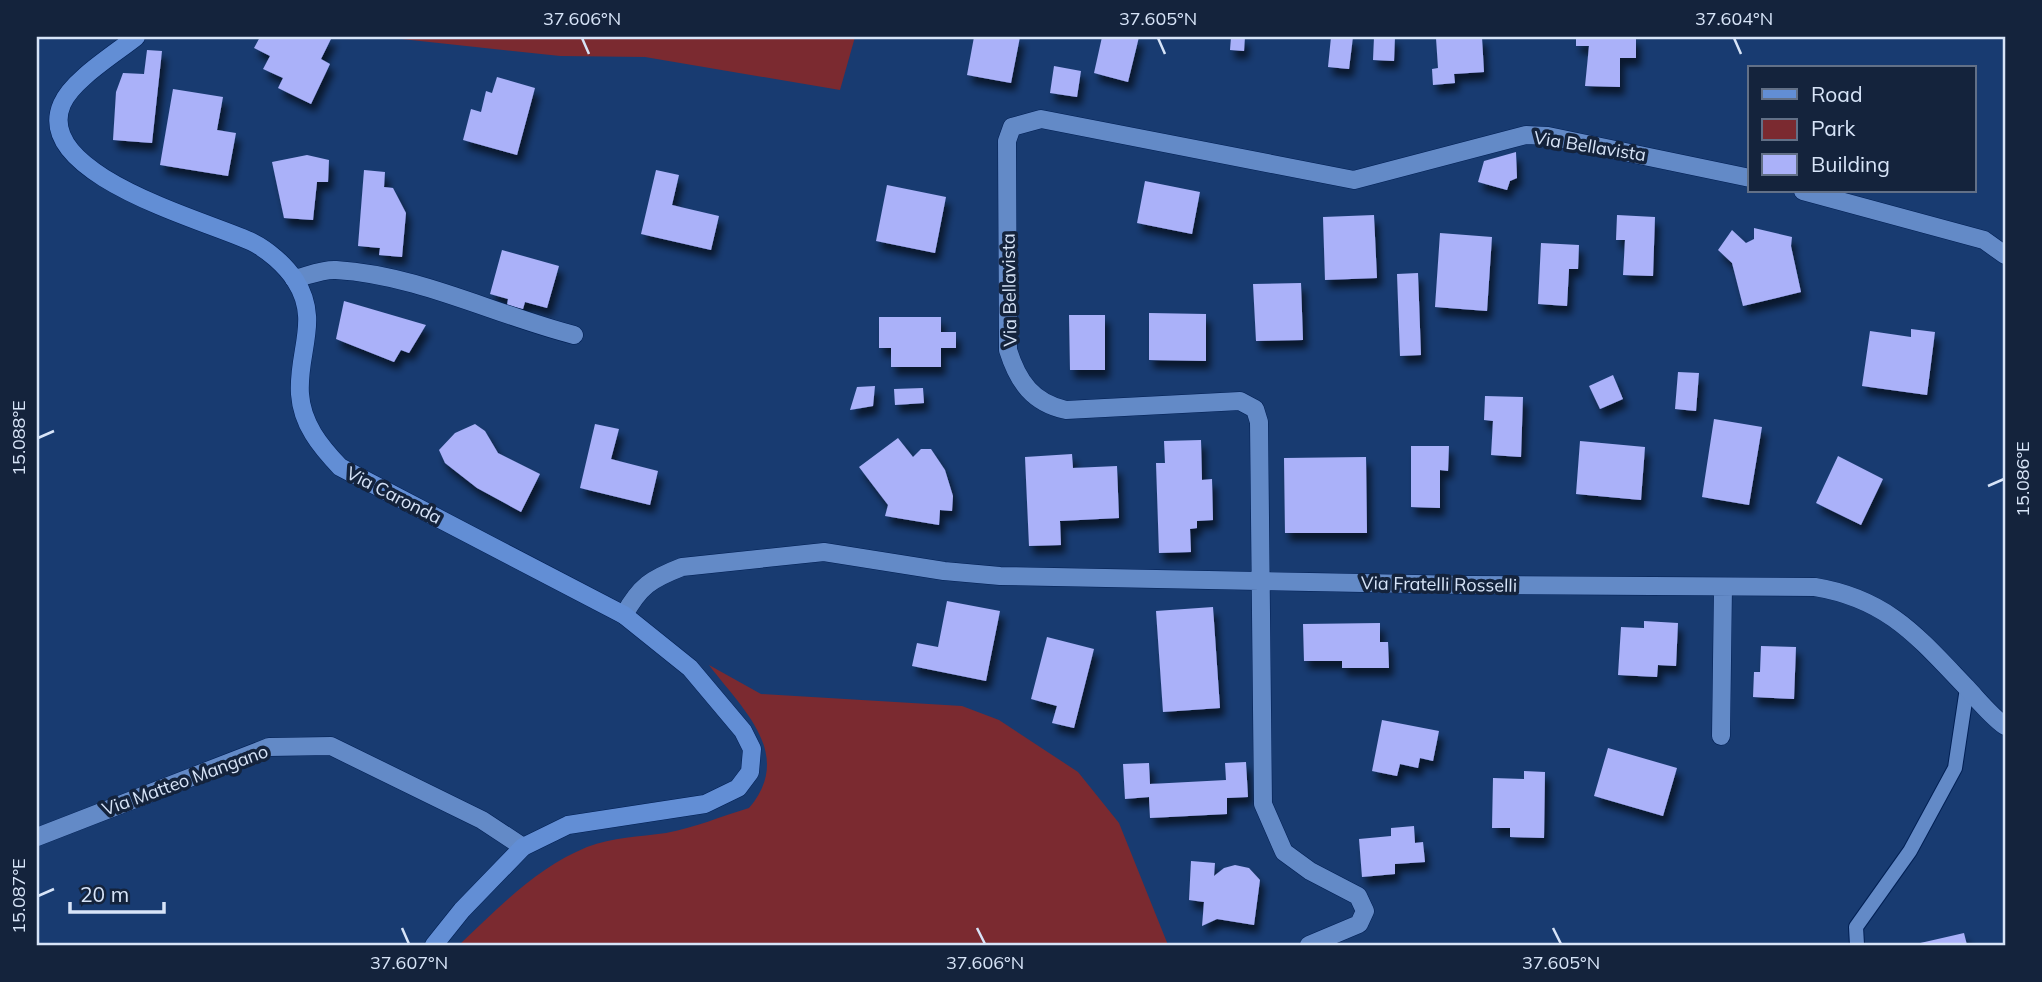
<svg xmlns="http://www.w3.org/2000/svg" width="2042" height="982" viewBox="0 0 2042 982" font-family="Mulish,sans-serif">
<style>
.green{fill:#7b2a30}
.building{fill:#aab1f9;filter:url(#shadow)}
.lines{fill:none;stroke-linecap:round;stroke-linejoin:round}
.lane-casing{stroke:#001f54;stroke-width:16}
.street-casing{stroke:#001f54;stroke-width:19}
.secondary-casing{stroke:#001f54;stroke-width:19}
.lane{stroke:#638ac7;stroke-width:14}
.street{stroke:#638ac7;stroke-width:18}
.secondary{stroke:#628ed5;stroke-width:18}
.ticks{fill:none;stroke:#d7e4f8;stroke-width:2.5}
.labels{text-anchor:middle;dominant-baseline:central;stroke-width:7;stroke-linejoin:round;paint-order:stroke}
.street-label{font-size:18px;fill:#d7e4f8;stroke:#14233c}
.neatline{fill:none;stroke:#d7e4f8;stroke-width:2.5}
.ticks-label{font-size:18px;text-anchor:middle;fill:#d7e4f8}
</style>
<defs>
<filter id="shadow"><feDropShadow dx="4.5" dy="8" stdDeviation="3.5" flood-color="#0009"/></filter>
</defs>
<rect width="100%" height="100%" fill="#183b71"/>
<!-- green -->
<path class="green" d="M 383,37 L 855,37 L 840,90 L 645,57 L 560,56 Z
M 709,665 L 761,694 L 962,706 L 999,720 L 1078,772 L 1119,823 L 1168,945 L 459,945 C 498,908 536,868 587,847 C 613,837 639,837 666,833 C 694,828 722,816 749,808 C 795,754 742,709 709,665 Z"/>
<!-- building -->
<path class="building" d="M 260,37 L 332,37 L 321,59 L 330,64 L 311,104 L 278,88 L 283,78 L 263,69 L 270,56 L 254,48 Z
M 974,37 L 1020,37 L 1011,83 L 967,75 Z
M 1102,37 L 1139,37 L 1128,82 L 1094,73 Z
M 1231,37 L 1245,37 L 1244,51 L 1230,50 Z
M 1331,37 L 1353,37 L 1349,69 L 1328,67 Z
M 1374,37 L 1395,37 L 1394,61 L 1373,60 Z
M 1482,37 L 1484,72 L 1454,74 L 1455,83 L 1433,85 L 1432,69 L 1438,68 L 1436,38 Z
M 1576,37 L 1636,37 L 1636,58 L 1620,58 L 1620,87 L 1585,86 L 1589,46 L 1576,46 Z
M 147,50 L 162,51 L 152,143 L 113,140 L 116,92 L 123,73 L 144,74 Z
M 1054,66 L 1081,71 L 1077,97 L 1050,93 Z
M 497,77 L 535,88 L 517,155 L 463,140 L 471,109 L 481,112 L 486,91 L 492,93 Z
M 173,89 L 223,97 L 217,130 L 236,133 L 228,176 L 160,165 Z
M 1516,152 L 1517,178 L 1510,181 L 1507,190 L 1478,182 L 1484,161 Z
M 307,155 L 329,160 L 328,182 L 317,182 L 313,220 L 284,218 L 272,162 Z
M 364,170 L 385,172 L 384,187 L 393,188 L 406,213 L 402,257 L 379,255 L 380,248 L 358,246 Z
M 656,170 L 679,175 L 672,205 L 719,216 L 711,250 L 641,234 Z
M 1145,181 L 1200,192 L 1192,234 L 1137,223 Z
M 887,185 L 946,197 L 935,253 L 876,241 Z
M 1374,215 L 1377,278 L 1325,280 L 1323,217 Z
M 1617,215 L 1655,217 L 1653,276 L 1623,275 L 1625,240 L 1616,240 Z
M 1754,228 L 1792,237 L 1791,246 L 1801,292 L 1743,306 L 1732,263 L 1718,250 L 1732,230 L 1746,243 L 1754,239 Z
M 1440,233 L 1492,237 L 1487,311 L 1435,307 Z
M 1541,243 L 1579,245 L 1578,269 L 1569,269 L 1567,306 L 1538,304 Z
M 502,250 L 559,266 L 547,308 L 525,302 L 523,309 L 507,305 L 508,299 L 490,294 Z
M 1418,273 L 1421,355 L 1400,356 L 1397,274 Z
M 1301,283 L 1303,340 L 1256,341 L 1253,284 Z
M 344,301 L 426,325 L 409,353 L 401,350 L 394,362 L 336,339 Z
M 1149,313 L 1206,314 L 1206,361 L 1149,360 Z
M 1069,315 L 1105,315 L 1105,370 L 1070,370 Z
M 879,317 L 941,317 L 941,332 L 956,332 L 956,348 L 941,348 L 941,367 L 891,367 L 891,348 L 879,348 Z
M 1911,329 L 1935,332 L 1927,395 L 1862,386 L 1870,331 L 1911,337 Z
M 1678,372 L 1699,373 L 1696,411 L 1675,409 Z
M 1613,375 L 1623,399 L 1600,409 L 1589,386 Z
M 875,386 L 873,406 L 850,410 L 857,387 Z
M 923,388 L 924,403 L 895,405 L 894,389 Z
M 1485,396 L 1523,397 L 1521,457 L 1491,455 L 1493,421 L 1484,420 Z
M 1714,419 L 1762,427 L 1749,505 L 1702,497 Z
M 475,424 L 485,431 L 498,453 L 540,474 L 521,512 L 477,488 L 445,463 L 439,450 L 455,433 Z
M 595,424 L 619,429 L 611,459 L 658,471 L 650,505 L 580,488 Z
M 898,438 L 913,457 L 921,449 L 931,449 L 945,470 L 953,496 L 952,511 L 940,510 L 939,525 L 885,516 L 888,505 L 859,467 Z
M 1201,440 L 1202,480 L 1212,479 L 1213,520 L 1197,521 L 1197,528 L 1190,529 L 1191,552 L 1159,553 L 1156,463 L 1165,463 L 1164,441 Z
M 1580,441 L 1645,447 L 1641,500 L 1576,494 Z
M 1411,446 L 1449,446 L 1448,471 L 1440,470 L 1440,508 L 1411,507 Z
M 1072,454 L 1073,468 L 1117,466 L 1119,518 L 1060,521 L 1061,545 L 1029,546 L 1025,457 Z
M 1838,456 L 1883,479 L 1861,525 L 1816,503 Z
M 1366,457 L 1367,533 L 1285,533 L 1284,458 Z
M 947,601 L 1000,611 L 986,681 L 912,666 L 917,643 L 938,647 Z
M 1213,607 L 1220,708 L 1163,712 L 1156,611 Z
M 1644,621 L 1678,623 L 1676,666 L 1658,665 L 1657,677 L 1618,675 L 1621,627 L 1644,628 Z
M 1380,623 L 1380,642 L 1388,642 L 1389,668 L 1342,668 L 1342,661 L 1304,661 L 1303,624 Z
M 1047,637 L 1094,649 L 1074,728 L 1052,723 L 1057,706 L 1031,699 Z
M 1761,646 L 1796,647 L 1794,699 L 1753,697 L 1754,672 L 1760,672 Z
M 1382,720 L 1439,731 L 1433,761 L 1420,758 L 1418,768 L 1400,764 L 1397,776 L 1372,771 Z
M 1608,748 L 1677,768 L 1663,816 L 1594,796 Z
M 1246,762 L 1248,797 L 1227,798 L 1227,814 L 1150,818 L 1149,797 L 1125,799 L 1123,764 L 1149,763 L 1150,784 L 1226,780 L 1225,763 Z
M 1524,771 L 1545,772 L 1544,838 L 1510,837 L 1510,828 L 1492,828 L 1493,778 L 1524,779 Z
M 1414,826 L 1415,843 L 1423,842 L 1425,862 L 1395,864 L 1395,874 L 1362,877 L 1359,839 L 1391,836 L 1391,828 Z
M 1191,861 L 1215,863 L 1214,876 L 1224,868 L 1235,865 L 1249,868 L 1260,880 L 1254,925 L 1217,919 L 1202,926 L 1204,902 L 1189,900 Z
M 1964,933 L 1967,945 L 1916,945 L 1916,944 Z"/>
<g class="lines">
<defs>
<path id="lane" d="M 1857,945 L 1856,927 L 1910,851 L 1955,768 L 1967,688"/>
<path id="street" d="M 1803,191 L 1984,240 L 2005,255
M 294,279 C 307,276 323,269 336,270 C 419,275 495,315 574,335
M 624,615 C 640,586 651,579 682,567 L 824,552 L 944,571 L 1000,576 L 1469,585 L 1815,587 C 1888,599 1918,637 1967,688 C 1979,701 1991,716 2005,726
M 1721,736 L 1723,587
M 37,837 L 269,747 L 331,746 L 482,820 L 523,847
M 1309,945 L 1359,924 L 1365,911 L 1358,896 L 1310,871 L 1284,852 L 1263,804 L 1259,422 L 1255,409 L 1240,401 L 1066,410 C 1033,403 1018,382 1008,350 L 1007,141 L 1012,127 L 1041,119 L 1354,180 L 1526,135 L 1548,136 L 1750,178"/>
<path id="secondary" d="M 136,37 C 116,53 72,80 62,104 C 31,175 208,221 252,242 C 268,250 285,265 295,280 C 321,320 297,352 300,394 C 302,424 320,446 340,467 L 624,615 L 690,668 L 743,731 L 752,749 L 750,772 L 738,788 L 705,804 L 568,825 L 523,847 L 462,910 L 434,945"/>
</defs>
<!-- lane casing -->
<use href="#lane" class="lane-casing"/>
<!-- street casing -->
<use href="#street" class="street-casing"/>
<!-- secondary casing -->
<use href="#secondary" class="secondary-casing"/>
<!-- lane -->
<use href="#lane" class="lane"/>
<!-- street -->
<use href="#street" class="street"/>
<!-- secondary -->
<use href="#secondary" class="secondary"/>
</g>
<!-- ticks -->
<path class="ticks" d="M 582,38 L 589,54M 1158,38 L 1165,54M 1734,38 L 1741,54M 38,438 L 54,431M 1988,486 L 2004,479M 38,896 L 54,889M 402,928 L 409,944M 977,928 L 985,944M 1553,928 L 1561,944"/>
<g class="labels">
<!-- street labels -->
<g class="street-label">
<text transform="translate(1590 146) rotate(9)">Via Bellavista</text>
<text transform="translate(1009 290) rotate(-91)">Via Bellavista</text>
<text transform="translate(394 495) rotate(27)">Via Caronda</text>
<text transform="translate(1439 584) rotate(1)">Via Fratelli Rosselli</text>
<text transform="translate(185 780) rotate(-20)">Via Matteo Mangano</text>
</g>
</g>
<!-- border -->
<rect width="2042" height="982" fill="none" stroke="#14233c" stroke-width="77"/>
<!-- legend -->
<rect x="1748" y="66" width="228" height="126" fill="#14233c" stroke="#627087" stroke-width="2"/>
<rect x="1762" y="89" width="35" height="10" fill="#628ed5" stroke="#627087" stroke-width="2"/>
<text x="1811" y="102" font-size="21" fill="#d7e4f8">Road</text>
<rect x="1762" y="119" width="35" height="21" fill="#7b2a30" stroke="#627087" stroke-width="2"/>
<text x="1811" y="136" font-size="21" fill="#d7e4f8">Park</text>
<rect x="1762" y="154" width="35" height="21" fill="#aab1f9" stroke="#627087" stroke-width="2"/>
<text x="1811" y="172" font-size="21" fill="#d7e4f8">Building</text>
<!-- scale -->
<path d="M70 902v10h94v-10" fill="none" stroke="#d7e4f8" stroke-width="3.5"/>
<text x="80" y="902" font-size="21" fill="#d7e4f8" stroke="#14233c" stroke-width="5" paint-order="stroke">20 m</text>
<rect x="38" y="38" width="1966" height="906" class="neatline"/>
<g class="ticks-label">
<text x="582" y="25">37.606°N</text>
<text x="1158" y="25">37.605°N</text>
<text x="1734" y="25">37.604°N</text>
<text transform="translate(19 438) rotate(-90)" y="6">15.088°E</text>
<text transform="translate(2023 479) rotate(-90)" y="6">15.086°E</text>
<text transform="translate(19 896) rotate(-90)" y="6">15.087°E</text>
<text x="409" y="969">37.607°N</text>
<text x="985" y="969">37.606°N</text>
<text x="1561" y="969">37.605°N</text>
</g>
</svg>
